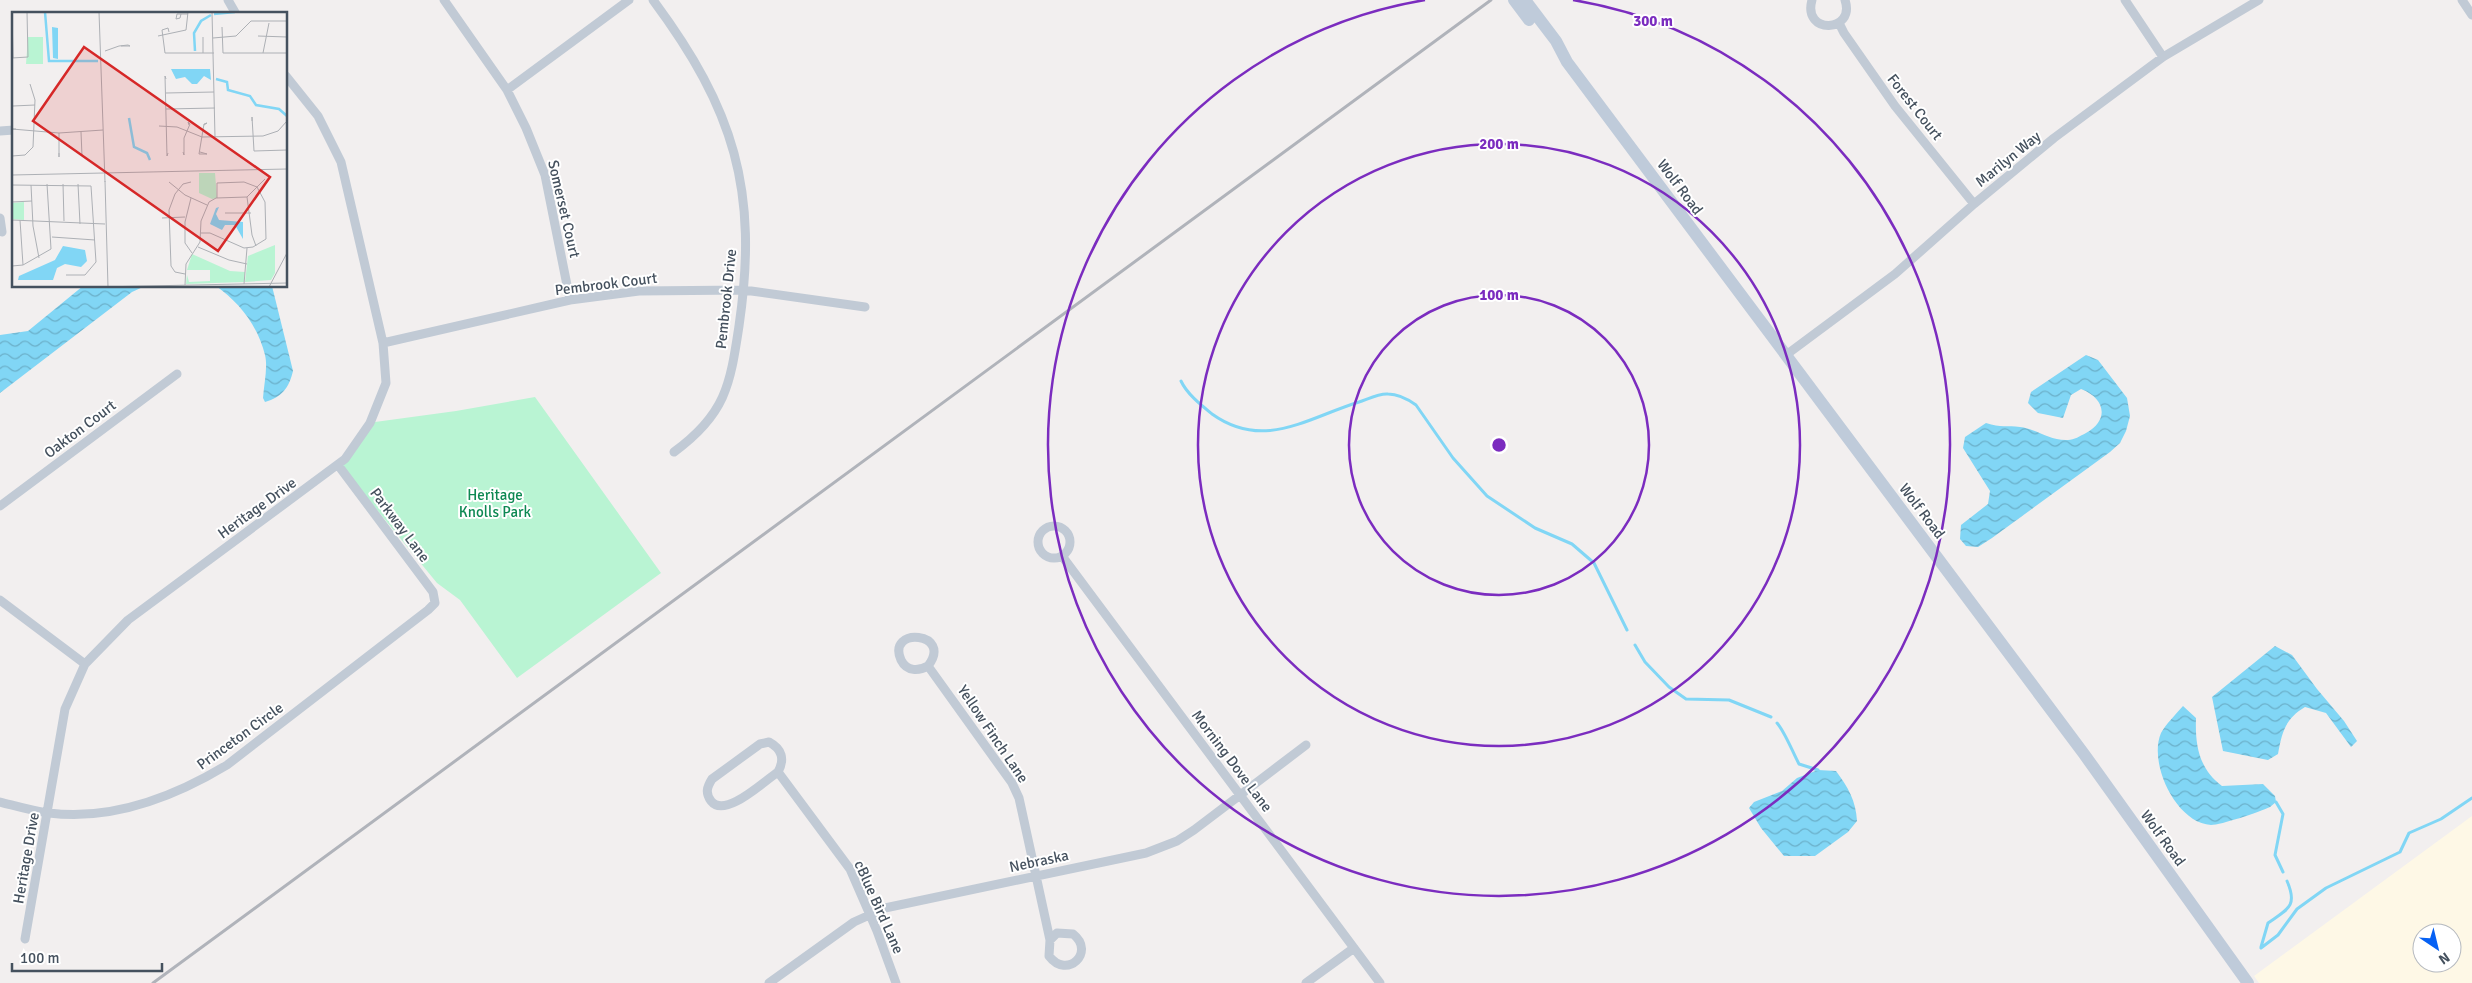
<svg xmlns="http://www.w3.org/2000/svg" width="2472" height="983" viewBox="0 0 2472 983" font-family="Signika,sans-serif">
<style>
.commercial{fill:#fef8e6;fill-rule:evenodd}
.green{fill:#b9f4d3}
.water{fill:url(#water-waves)}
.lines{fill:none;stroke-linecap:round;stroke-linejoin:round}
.stream{stroke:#81d6f5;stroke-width:3}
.minor{stroke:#c1cad5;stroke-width:9}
.secondary{stroke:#bfcbda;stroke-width:12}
.rail{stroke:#b0b3ba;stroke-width:3}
.ring{fill:none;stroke:#7b2cbf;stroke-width:2.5}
.labels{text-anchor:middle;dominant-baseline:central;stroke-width:4;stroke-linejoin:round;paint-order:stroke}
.street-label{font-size:15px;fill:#45515e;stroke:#fff}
.park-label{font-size:15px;fill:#0d8852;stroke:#fff}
.inset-river{fill:none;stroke:#81d6f5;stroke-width:2.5}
.inset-road{fill:none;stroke:#adb0b5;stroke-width:1}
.view{fill:#d62828;fill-opacity:0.15;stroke:#d62828;stroke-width:2.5}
.inset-edge{fill:none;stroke:#45515e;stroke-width:2.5}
.centre{fill:#7b2cbf;stroke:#fff;stroke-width:2.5}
.ring-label{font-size:15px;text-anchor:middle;font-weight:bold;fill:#7b2cbf;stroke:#fff;stroke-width:4;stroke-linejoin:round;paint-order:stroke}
</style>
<defs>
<pattern id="water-waves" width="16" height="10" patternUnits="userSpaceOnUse" patternTransform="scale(1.25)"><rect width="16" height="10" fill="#81d6f5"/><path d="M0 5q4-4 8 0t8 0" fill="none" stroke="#6bb0ca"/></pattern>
</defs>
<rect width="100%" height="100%" fill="#f2efef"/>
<!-- commercial -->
<path class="commercial" d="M 2472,816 L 2472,983 L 2259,983 L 2254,976 ZM 2422,933 L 2452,933 L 2452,963 L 2422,963 Z"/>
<!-- green -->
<path class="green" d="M 535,397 L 661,573 L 517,678 L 460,600 L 437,583 L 340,465 L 375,422 L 456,411 Z"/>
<!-- water -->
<path class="water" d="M 83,286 L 145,286 L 132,292 L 0,393 L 0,335 L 28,331 Z
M 216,286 L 272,286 L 293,371 C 289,388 282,397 265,402 L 263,398 C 264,384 268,367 265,355 C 258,326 239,302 216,286 Z
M 2086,355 L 2098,360 L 2127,398 L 2130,416 L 2126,431 L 2120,443 L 2110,452 L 1992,538 L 1978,547 L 1966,546 L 1960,539 L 1961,525 L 1988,504 L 1990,491 L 1963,448 L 1965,437 L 1986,423 C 2001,428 2007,425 2020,427 C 2037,429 2050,441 2068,440 C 2074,440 2080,436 2086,433 C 2110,420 2105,398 2081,389 L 2071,395 L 2063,418 L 2038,413 L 2028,403 L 2031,392 Z
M 2275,646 L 2292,655 L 2317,689 L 2344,721 L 2357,741 L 2351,747 L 2326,713 L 2305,707 C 2285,719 2282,732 2278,754 L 2268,760 L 2223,751 L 2212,697 Z
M 2183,706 L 2196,718 C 2195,745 2199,769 2222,786 L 2263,784 L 2275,796 L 2276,802 L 2270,807 C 2259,812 2221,825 2211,825 C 2176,823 2148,763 2161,733 C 2166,724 2176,714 2183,706 Z
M 1818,770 L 1836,771 C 1848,787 1856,801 1857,821 L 1848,832 L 1815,856 L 1784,856 L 1761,828 L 1749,808 L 1754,802 L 1782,791 L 1797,778 Z"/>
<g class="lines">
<!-- stream -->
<path class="stream" d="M 1181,381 C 1187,394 1201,405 1212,414 C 1264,451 1307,418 1359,402 C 1368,399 1380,393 1388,394 C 1398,394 1409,400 1416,405 L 1453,458 L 1487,496 L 1535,528 L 1572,544 L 1594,563 L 1627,630
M 1635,645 L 1645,662 L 1669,687 L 1686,699 L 1729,700 L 1771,717
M 1777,723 C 1785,732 1793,753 1799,764 L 1818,770
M 2276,802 L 2283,814 L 2275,855 L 2283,872
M 2261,947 L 2268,923 C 2288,909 2298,906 2287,881
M 2261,948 L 2278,935 L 2297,909 L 2326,888 L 2400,852 L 2409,833 L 2441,819 L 2472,798"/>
<!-- minor -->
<path class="minor" d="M 228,0 L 236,14
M 444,0 L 507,90 L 526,128 L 545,175 L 570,300
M 653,0 C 734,109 759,190 739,326 C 730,385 726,414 674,452
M 1812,0 C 1802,35 1856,33 1845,0
M 2125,0 L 2163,57
M 2462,0 L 2472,15
M 1839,23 L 1844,33 L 1895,106 L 1974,204
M 507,90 L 629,0
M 0,131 L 14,130
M 0,218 L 2,232
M 383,343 L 570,300 L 639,291 L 744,290 L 865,307
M 1786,355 L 1895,274 L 1974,204 L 2054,138 L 2163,57 L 2259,0
M 0,506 L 177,374
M1038 542a16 16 0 1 1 32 0a16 16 0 1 1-32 0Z
M 1062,556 L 1380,983
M 0,600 L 85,664
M 928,666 C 919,671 907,672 901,660 C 886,626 954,632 928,666 L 1012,783 L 1019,798 L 1050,940 L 1049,956 C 1067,980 1096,952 1073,934 L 1057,933 L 1050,940
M 769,742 C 782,749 785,759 778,772 C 764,781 725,819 711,801 C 705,793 707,787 712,779 L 760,744 Z
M 778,772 L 850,869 L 877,931 L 896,983
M 0,802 C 16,806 32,811 49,813 C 112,821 174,797 227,765 L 428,610 L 435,603 L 433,592 L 338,465
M 25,939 L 65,709 L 85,664 L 128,620 L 345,459 L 370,423 L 386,383 L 383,343 L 341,162 L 318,116 L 286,76
M 769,983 L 854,922 L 885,908 L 1146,853 L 1177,841 L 1194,830 L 1306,745
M 1306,983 L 1354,948"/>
<!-- secondary -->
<path class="secondary" d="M 1514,0 L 1529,20
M 1525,0 L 1556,41 L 1567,62 L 2084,754 L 2248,983"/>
<!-- rail -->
<path class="rail" d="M 153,983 L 1491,0"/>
</g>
<!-- distance rings -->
<g class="ring">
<circle cx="1499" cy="445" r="150"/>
<circle cx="1499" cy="445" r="301"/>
<path d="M1573 0A451 451 0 1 1 1425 0"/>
</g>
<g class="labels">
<!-- street labels -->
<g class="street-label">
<text transform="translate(1915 107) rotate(52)">Forest Court</text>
<text transform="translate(2008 159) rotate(-39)">Marilyn Way</text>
<text transform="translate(1680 187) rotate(53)">Wolf Road</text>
<text transform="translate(564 209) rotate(77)">Somerset Court</text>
<text transform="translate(606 284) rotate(-7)">Pembrook Court</text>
<text transform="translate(726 299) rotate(-84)">Pembrook Drive</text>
<text transform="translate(80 429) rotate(-37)">Oakton Court</text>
<text transform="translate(257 508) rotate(-36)">Heritage Drive</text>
<text transform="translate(1922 511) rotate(53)">Wolf Road</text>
<text transform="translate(400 525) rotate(53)">Parkway Lane</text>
<text transform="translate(993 734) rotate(56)">Yellow Finch Lane</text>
<text transform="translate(240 736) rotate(-36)">Princeton Circle</text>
<text transform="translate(1232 761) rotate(53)">Morning Dove Lane</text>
<text transform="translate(2163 838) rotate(54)">Wolf Road</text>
<text transform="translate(26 858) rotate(-80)">Heritage Drive</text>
<text transform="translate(1039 861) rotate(-12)">Nebraska</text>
<text transform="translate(879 907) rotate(66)">cBlue Bird Lane</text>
</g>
<!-- park labels -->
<g class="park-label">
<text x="495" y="495">Heritage<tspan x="495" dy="17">Knolls Park</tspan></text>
</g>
</g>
<!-- overview -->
<g transform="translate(12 12)">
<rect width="275" height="275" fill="#f2efef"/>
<path d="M 263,233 L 263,261 L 259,268 L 233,270 L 236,244 ZM 180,242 L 218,259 L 233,260 L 232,270 L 174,272 L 175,263 L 177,270 L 198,269 L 198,258 L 175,258 Z" fill="#b9f4d3"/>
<path d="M 16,25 L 31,25 L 31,52 L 14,52 ZM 187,161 L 203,161 L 205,186 L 200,187 L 187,181 ZM 12,190 L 12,208 L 0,207 L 0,191 Z" fill="#b9f4d3"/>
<path d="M 40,15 L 46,16 L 46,47 L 41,46 ZM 159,57 L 198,57 L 199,68 L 192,64 L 185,72 L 180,72 L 173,65 L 164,67 ZM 207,195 L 204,202 L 207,208 L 231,210 L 231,227 L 223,213 L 213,213 L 210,218 L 198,212 L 204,196 ZM 51,234 L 73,238 L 75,249 L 69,255 L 53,252 L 45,256 L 41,268 L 6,268 L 7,264 L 43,248 Z" fill="#81d6f5"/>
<path class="inset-river" d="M 33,0 L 37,49 L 86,49M 202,2 L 223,0M 183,39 L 182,21 L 189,9 L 199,3M 204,67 L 215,70 L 216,78 L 238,84 L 244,93 L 267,97 L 275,104M 117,106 L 122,135 L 135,141 L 138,148"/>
<path class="inset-road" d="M 0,0 L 1,46M 87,0 L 93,170M 200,0 L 203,125M 169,2 L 168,6 L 164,7 L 165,2 L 176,2M 210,15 L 211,41 L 275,41M 157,20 L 156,16 L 150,18 L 153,41 L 202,41M 146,24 L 174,18 L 176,0M 246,24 L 275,25M 191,25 L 191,41M 201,26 L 224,24 L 239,9 L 275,9M 93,39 L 107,34 L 116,33 L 118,34 L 109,34M 251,41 L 257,11M 0,46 L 16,45 L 15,0M 154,67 L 153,64 L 155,144 L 156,141M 154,81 L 202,80M 1,94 L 23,93M 154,97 L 203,96M 240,109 L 240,105 L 242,139 L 275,138M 147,114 L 165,115 L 190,125 L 251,124 L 266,119 L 275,109M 4,117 L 0,117 L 47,121 L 91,118M 69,120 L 70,144 L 69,141M 171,140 L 172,143 L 172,126 L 178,112 L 176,110 L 177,113M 188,140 L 195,142 L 187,142 L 192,112 L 195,111 L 192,113M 47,141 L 47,145 L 47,121M 0,144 L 13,143 L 21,135 L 23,88 L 18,72M 0,163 L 275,157M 93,169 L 96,275M 157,170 L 173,183 L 195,193M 51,172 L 52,209M 66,172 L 68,212M 0,173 L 79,174M 19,173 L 21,214 L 27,246M 235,185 L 240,223 L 244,234M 179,186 L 173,210 L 173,231 L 180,241M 0,190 L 20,189M 213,201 L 239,201M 150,206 L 173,205M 0,208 L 93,212M 8,208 L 11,253M 189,221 L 198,221 L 232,236 L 241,235 L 254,227 L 253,190 L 245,175 L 232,170 L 205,171 L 205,186M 40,225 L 83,228M 186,235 L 217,248 L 235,252M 0,254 L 11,253 L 39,237 L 35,172M 173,262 L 163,260 L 159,254 L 157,198 L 163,182 L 171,172 L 179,170M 54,263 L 73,263 L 84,250 L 79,174M 232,272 L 235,236M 173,273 L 174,252 L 188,230 L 189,209 L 197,190 L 204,186 L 235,185 L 253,167M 87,275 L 275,271M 257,275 L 275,241"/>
<path class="view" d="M 72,35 L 258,165 L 206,239 L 21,109 Z"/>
<rect width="275" height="275" class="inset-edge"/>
</g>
<circle cx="1499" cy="445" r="8" class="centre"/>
<g class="ring-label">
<text x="1653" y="26">300 m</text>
<text x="1499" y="149">200 m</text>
<text x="1499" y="300">100 m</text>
</g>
<!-- north arrow -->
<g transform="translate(2437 948) rotate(145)"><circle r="24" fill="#ffffff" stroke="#b5b9bf"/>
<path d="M0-4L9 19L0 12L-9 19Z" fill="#0661f4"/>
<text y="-8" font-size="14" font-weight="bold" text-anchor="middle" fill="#45515e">N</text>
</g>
<!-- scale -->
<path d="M12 963v8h150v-8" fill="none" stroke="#45515e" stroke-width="2.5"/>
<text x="20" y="963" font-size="15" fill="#45515e" stroke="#ffffff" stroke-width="4" paint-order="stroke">100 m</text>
</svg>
